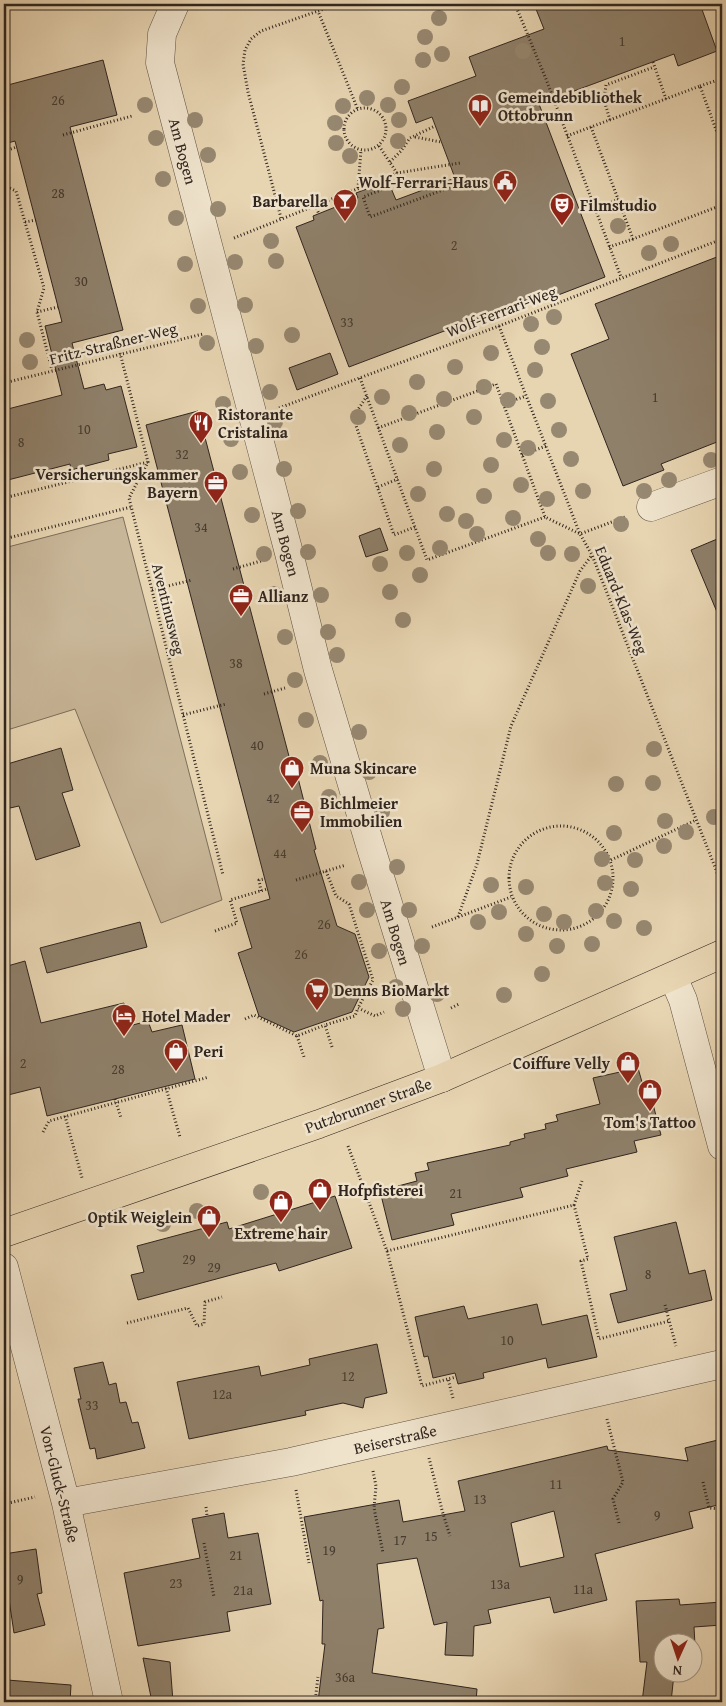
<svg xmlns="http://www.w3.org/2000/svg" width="726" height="1706" viewBox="0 0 726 1706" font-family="'Gentium Book Plus',serif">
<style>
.green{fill:#c8b698;stroke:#7c6e5b}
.building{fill:#8f806a;stroke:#30251e;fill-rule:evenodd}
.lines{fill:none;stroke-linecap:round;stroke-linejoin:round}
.minor-casing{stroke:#5e5143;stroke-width:29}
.major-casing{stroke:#30251e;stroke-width:29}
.path{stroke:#30251e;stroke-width:3;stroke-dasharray:1 2.5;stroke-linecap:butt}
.minor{stroke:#efe3cc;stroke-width:28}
.major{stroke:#e7d4b1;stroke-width:28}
.tree{fill:#978871}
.labels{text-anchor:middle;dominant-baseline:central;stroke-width:5;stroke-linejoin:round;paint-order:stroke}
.number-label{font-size:14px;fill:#483c31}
.poi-label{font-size:16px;font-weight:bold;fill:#30251e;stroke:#efe3cc;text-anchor:start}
.street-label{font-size:16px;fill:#30251e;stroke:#efe3cc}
</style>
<rect width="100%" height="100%" fill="#e7d4b1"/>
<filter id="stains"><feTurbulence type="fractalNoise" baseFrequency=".004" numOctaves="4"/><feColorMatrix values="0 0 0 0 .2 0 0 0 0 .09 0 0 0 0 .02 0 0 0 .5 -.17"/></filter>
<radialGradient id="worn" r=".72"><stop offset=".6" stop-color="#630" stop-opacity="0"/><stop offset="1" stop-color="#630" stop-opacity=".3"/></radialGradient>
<!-- green -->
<path class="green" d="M 123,517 L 222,900 L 161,923 L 75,709 L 4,731 L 4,548 Z"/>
<!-- building -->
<path class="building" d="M 534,4 L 700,4 L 717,51 L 678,66 L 674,54 L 539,104 L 605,277 L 553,297 L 551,293 L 529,299 L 349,367 L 296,227 L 314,220 L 313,216 L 358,198 L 356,193 L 388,181 L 396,200 L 455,178 L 432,117 L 416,123 L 408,101 L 476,76 L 469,57 L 544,29 Z
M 103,60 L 117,115 L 70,127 L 123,330 L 72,343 L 84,389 L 104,384 L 106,390 L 121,386 L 137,447 L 108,454 L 109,460 L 71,470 L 70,464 L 4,481 L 4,410 L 62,395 L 45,326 L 62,322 L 15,141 L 4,144 L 4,86 Z
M 722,255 L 722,440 L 661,464 L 664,470 L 623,486 L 571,354 L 609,339 L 595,304 Z
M 330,353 L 338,374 L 297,390 L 289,368 Z
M 198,411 L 295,779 L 298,778 L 316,849 L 314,850 L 337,926 L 355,934 L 369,977 L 352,1012 L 294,1032 L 259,1016 L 238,953 L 252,948 L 240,908 L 270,899 L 146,425 Z
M 380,528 L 388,550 L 366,557 L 359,536 Z
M 722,537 L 722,624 L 691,550 Z
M 61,748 L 73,790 L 62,793 L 80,846 L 36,860 L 19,806 L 10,808 L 4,786 L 4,765 Z
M 140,922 L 147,947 L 47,973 L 40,948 Z
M 25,961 L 41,1023 L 124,1003 L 129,1026 L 148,1021 L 152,1032 L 182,1025 L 195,1079 L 47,1116 L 40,1087 L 8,1095 L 4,1081 L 4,967 Z
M 638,1068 L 642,1082 L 647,1081 L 661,1135 L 634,1141 L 637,1152 L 566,1169 L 568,1176 L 520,1188 L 523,1197 L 451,1214 L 454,1225 L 392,1240 L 381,1195 L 399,1191 L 398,1186 L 417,1181 L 415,1173 L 429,1170 L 427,1163 L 510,1145 L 510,1142 L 525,1138 L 524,1134 L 546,1129 L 545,1124 L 558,1121 L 556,1115 L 600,1104 L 593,1078 Z
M 335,1196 L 352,1248 L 279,1271 L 276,1263 L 138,1300 L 131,1275 L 144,1272 L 137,1246 L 227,1222 L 229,1229 Z
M 676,1222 L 689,1274 L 705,1270 L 712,1300 L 618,1323 L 610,1294 L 627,1290 L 614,1237 Z
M 537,1304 L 542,1325 L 587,1315 L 597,1357 L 548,1368 L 546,1358 L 483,1373 L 484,1378 L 458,1384 L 455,1373 L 433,1378 L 428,1356 L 424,1357 L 415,1317 L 464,1306 L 468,1319 Z
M 377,1344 L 387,1393 L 365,1398 L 363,1408 L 343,1403 L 305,1411 L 306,1415 L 189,1439 L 177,1382 L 259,1366 L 261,1376 L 310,1365 L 309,1359 Z
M 103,1362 L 109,1385 L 116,1383 L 120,1403 L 126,1402 L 132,1423 L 138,1422 L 145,1448 L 97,1459 L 95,1448 L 90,1449 L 78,1399 L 81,1399 L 74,1368 Z
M 722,1439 L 722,1504 L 689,1512 L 693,1528 L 595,1554 L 607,1600 L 554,1613 L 550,1597 L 488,1610 L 491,1623 L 474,1626 L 473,1656 L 445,1655 L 447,1622 L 434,1625 L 417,1558 L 377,1564 L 384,1628 L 378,1629 L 372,1673 L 477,1689 L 476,1702 L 318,1702 L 325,1644 L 322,1644 L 323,1600 L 320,1601 L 304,1517 L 399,1500 L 403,1522 L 465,1511 L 458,1481 L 607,1446 L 608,1450 L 688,1461 L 685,1448 ZM 554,1511 L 564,1557 L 520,1567 L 511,1523 Z
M 224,1513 L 228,1538 L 258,1533 L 271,1604 L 227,1612 L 230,1631 L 138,1646 L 124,1573 L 200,1558 L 192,1519 Z
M 36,1549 L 42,1593 L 37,1594 L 45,1625 L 14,1633 L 4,1566 L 4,1554 Z
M 679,1599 L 680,1605 L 722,1602 L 722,1625 L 694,1627 L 695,1645 L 694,1645 L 694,1644 L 664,1644 L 664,1674 L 674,1674 L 671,1702 L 642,1702 L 647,1662 L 640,1662 L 636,1601 Z
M 143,1658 L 170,1662 L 173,1702 L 152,1702 Z
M 7,1680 L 71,1685 L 70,1702 L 5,1702 Z"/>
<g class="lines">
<defs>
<path id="minor" d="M 175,4 L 162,34 L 160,63 L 289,553 L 318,670 L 370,845 L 442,1078
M 651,507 L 722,481
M 673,977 L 683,1000 L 722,1146
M 4,1267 L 66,1503 L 109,1702
M 66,1503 L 291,1462 L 722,1364"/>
<path id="major" d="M 4,1233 L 319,1124 L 442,1078 L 722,954"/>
</defs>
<!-- minor casing -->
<use href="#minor" class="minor-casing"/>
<!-- major casing -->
<use href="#major" class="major-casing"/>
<!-- path -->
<path class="path" d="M 205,4 L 212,10
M 339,4 L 318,11 L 358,110
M 515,4 L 546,79 L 621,277
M 718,4 L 722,15
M 653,62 L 666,99
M 700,86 L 718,80 L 722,90
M344 129a21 21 0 1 1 42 0a21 21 0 1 1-42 0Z
M 610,120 L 604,100 L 606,85 L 654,67
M 591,127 L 633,239 L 722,205
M 63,135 L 132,116
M 567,136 L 700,86 L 722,146
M 415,137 L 441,142
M 379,146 L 397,173 L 401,182 L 363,197 L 370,217 L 467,181
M 4,151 L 17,147
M 390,162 L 401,151 L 410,138 L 435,126
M 4,181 L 5,186 L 16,191 L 44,288 L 37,312 L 52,370
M 358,188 L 361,150
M 315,205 L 319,214
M 595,209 L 619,199
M 281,218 L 248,92 L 243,64 L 245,50 L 251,39 L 261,31 L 318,11
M 25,222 L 36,220
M 234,238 L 397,173 L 460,163
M 609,247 L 633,239
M 37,312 L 58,307
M 499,326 L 580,534 L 592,555 L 722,885
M 120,353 L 148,462 L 129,498 L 223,875
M 360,378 L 427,560 L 545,517
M 4,383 L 203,334
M 367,396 L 353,417 L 394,535 L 415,527
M 503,404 L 526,396
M 279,408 L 499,326 L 722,239
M 378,428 L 496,384 L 545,517 L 580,534 L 625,517
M 522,455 L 546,446
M 378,487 L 398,479
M 4,498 L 148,462
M 4,520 L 9,538
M 4,539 L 131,507
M 233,569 L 261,561
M 152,590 L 192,580
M 264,694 L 285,688
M 183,715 L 226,704
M509 878a52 52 0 1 1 104 0a52 52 0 1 1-104 0Z
M 611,860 L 696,820
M 326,871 L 346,865
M 296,880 L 326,871 L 336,896 L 349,904 L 373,980 L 358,1008
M 261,891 L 259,880 L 264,879
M 458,917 L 477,864 L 511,726 L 580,571 L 592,555
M 432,927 L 511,897
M 215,931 L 237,923 L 230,900 L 267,889
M 451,1008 L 459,1004
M 245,1019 L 254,1015 L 297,1036 L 325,1025
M 297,1036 L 304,1057
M 332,1047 L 325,1025 L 355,1016 L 358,1008 L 375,1016 L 384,1012
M 166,1088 L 180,1137
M 115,1099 L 121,1118
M 65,1116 L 82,1178
M 43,1132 L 49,1121 L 209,1077
M 348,1146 L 387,1251 L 574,1205 L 582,1181
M 574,1205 L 588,1259 L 581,1261 L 599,1339 L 669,1321
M 387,1251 L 422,1386 L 448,1379
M 665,1305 L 676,1346
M 127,1323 L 188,1308 L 197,1326 L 204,1324 L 205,1302 L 222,1297
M 453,1398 L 448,1379 L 456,1377
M 607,1419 L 623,1482 L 613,1499 L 619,1523
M 429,1458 L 442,1510 L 450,1536
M 373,1471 L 376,1486 L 374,1508 L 383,1553
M 703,1482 L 709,1508 L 722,1509
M 296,1490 L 309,1563
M 4,1504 L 35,1497
M 206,1507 L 207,1516
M 204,1543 L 214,1597
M 315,1702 L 318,1677"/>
<!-- minor -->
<use href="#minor" class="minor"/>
<!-- major -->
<use href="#major" class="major"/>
</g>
<!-- trees -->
<g class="tree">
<circle cx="439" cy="18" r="8"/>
<circle cx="425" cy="37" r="8"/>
<circle cx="523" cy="51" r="8"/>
<circle cx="442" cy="54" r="8"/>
<circle cx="423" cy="60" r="8"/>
<circle cx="402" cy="87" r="8"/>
<circle cx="367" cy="98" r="8"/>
<circle cx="145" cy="105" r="8"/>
<circle cx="388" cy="105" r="8"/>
<circle cx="343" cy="106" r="8"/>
<circle cx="195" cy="120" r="8"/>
<circle cx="399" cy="120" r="8"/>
<circle cx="335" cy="123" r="8"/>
<circle cx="156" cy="138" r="8"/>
<circle cx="398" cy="141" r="8"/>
<circle cx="336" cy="143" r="8"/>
<circle cx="208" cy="155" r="8"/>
<circle cx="350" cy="156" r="8"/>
<circle cx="163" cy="179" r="8"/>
<circle cx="218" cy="209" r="8"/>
<circle cx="176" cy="218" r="8"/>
<circle cx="618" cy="226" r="8"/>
<circle cx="271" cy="241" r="8"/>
<circle cx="671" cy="244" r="8"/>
<circle cx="649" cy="253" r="8"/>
<circle cx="276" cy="261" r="8"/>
<circle cx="235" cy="262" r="8"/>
<circle cx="185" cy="264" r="8"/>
<circle cx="245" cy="305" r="8"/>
<circle cx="198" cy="306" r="8"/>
<circle cx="554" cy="317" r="8"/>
<circle cx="531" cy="324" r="8"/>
<circle cx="292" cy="335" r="8"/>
<circle cx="27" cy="340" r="8"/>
<circle cx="207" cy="343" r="8"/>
<circle cx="256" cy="346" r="8"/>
<circle cx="542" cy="347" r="8"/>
<circle cx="491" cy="353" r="8"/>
<circle cx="30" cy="362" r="8"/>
<circle cx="455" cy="367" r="8"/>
<circle cx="535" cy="370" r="8"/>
<circle cx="417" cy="382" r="8"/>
<circle cx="484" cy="387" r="8"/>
<circle cx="270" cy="392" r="8"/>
<circle cx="382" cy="397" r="8"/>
<circle cx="444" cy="399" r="8"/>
<circle cx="508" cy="400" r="8"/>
<circle cx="548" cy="401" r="8"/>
<circle cx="223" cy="404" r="8"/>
<circle cx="409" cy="413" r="8"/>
<circle cx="358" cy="417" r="8"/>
<circle cx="474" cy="417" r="8"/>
<circle cx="275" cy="422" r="8"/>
<circle cx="559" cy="430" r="8"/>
<circle cx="437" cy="432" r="8"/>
<circle cx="231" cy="439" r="8"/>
<circle cx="504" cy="440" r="8"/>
<circle cx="400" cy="445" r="8"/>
<circle cx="528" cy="448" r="8"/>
<circle cx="571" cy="459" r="8"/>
<circle cx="711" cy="460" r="8"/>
<circle cx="491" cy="465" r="8"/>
<circle cx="284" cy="469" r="8"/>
<circle cx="434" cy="469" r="8"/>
<circle cx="240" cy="472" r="8"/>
<circle cx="669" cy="480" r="8"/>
<circle cx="521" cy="485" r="8"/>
<circle cx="583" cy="491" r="8"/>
<circle cx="644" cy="491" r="8"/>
<circle cx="418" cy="494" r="8"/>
<circle cx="484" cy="496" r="8"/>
<circle cx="547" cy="499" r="8"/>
<circle cx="298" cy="511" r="8"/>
<circle cx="447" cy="514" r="8"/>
<circle cx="252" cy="515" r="8"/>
<circle cx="513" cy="518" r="8"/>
<circle cx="466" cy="521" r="8"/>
<circle cx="621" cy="524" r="8"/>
<circle cx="477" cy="534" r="8"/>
<circle cx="538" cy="539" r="8"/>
<circle cx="440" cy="548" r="8"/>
<circle cx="308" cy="552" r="8"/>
<circle cx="407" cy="553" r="8"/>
<circle cx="548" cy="553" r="8"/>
<circle cx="264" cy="554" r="8"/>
<circle cx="572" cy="554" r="8"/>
<circle cx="380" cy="564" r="8"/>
<circle cx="420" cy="575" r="8"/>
<circle cx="588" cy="586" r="8"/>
<circle cx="390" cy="592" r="8"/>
<circle cx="274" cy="594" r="8"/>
<circle cx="321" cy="595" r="8"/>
<circle cx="403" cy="620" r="8"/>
<circle cx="328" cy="632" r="8"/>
<circle cx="285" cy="637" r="8"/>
<circle cx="337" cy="655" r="8"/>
<circle cx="295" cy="680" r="8"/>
<circle cx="306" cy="720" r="8"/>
<circle cx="359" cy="732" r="8"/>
<circle cx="654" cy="749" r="8"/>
<circle cx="320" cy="763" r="8"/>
<circle cx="369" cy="772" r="8"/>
<circle cx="653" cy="783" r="8"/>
<circle cx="616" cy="784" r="8"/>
<circle cx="329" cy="797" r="8"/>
<circle cx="382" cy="812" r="8"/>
<circle cx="714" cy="817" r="8"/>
<circle cx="665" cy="821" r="8"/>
<circle cx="686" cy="832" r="8"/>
<circle cx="614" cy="833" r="8"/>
<circle cx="664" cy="846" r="8"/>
<circle cx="602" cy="859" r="8"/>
<circle cx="635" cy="860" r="8"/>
<circle cx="397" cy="867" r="8"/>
<circle cx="359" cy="882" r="8"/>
<circle cx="605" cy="883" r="8"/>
<circle cx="491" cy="885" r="8"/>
<circle cx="526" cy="887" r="8"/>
<circle cx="631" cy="889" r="8"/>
<circle cx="367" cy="910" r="8"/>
<circle cx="409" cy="910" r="8"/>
<circle cx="596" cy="911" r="8"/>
<circle cx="499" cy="912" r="8"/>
<circle cx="544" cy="914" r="8"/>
<circle cx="614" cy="921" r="8"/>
<circle cx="478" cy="922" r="8"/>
<circle cx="564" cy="922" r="8"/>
<circle cx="644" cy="928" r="8"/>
<circle cx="526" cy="934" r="8"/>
<circle cx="592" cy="944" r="8"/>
<circle cx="422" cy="946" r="8"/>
<circle cx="557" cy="946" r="8"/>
<circle cx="379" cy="951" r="8"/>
<circle cx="542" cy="974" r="8"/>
<circle cx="396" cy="987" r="8"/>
<circle cx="437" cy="994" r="8"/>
<circle cx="504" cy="995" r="8"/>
<circle cx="403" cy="1009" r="8"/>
<circle cx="261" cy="1192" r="8"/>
<circle cx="197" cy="1211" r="8"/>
<circle cx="163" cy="1224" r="8"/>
</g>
<!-- icons -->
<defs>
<symbol id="library-pin" viewBox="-11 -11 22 30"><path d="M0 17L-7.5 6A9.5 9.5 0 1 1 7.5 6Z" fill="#8f2418" stroke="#efe3cc"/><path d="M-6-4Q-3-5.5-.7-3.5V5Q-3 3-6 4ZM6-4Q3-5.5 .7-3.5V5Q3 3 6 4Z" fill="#fff"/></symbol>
<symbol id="civic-pin" viewBox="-11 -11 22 30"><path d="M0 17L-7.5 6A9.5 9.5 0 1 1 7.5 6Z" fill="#8f2418" stroke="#efe3cc"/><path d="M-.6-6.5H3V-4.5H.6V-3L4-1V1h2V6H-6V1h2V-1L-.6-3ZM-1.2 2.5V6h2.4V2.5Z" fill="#fff"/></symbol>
<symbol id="bar-pin" viewBox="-11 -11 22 30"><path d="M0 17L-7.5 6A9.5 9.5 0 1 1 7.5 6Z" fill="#8f2418" stroke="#efe3cc"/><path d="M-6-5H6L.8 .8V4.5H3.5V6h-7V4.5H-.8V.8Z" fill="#fff"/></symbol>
<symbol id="theatre-pin" viewBox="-11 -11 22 30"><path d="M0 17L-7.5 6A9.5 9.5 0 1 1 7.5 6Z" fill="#8f2418" stroke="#efe3cc"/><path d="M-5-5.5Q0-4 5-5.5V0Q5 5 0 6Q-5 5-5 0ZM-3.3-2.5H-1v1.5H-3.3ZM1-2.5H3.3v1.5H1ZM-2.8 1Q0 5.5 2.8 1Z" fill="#fff"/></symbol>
<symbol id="restaurant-pin" viewBox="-11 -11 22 30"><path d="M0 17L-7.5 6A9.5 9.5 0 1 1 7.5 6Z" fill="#8f2418" stroke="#efe3cc"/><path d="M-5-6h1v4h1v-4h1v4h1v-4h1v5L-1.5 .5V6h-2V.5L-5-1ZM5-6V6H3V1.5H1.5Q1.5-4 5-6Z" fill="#fff"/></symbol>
<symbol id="office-pin" viewBox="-11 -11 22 30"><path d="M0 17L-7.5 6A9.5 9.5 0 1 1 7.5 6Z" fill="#8f2418" stroke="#efe3cc"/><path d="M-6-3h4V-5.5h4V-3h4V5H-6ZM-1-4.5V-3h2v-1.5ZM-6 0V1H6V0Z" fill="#fff"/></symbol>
<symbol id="shop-pin" viewBox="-11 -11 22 30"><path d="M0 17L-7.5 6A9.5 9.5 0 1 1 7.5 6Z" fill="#8f2418" stroke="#efe3cc"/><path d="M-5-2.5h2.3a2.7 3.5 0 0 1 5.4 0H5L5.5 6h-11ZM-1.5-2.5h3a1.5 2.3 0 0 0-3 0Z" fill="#fff"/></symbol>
<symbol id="supermarket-pin" viewBox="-11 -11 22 30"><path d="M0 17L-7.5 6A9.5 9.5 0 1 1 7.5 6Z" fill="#8f2418" stroke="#efe3cc"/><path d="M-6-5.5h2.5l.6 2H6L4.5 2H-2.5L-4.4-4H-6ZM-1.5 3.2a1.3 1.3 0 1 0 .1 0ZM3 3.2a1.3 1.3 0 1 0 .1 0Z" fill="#fff"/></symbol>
<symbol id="hotel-pin" viewBox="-11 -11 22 30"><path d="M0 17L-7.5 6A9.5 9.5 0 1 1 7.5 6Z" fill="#8f2418" stroke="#efe3cc"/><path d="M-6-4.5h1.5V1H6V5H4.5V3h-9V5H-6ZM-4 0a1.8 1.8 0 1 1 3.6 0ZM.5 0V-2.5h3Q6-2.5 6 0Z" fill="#fff"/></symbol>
</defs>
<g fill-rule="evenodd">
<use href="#library-pin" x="466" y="92" width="28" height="38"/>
<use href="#civic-pin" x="491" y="168" width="28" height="38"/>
<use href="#bar-pin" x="331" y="187" width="28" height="38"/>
<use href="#theatre-pin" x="548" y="191" width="28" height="38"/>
<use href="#restaurant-pin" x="187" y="409" width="28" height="38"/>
<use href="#office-pin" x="202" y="469" width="28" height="38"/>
<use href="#office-pin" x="227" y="582" width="28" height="38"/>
<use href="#shop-pin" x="278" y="754" width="28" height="38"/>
<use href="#office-pin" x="288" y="798" width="28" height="38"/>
<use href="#supermarket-pin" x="303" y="976" width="28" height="38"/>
<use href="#hotel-pin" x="110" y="1002" width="28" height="38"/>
<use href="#shop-pin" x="162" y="1037" width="28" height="38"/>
<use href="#shop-pin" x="614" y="1049" width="28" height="38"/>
<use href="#shop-pin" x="636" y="1077" width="28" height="38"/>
<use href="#shop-pin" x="306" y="1176" width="28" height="38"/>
<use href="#shop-pin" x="267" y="1188" width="28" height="38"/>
<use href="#shop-pin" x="195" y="1203" width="28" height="38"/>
</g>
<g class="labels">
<!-- number labels -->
<g class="number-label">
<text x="622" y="41">1</text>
<text x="58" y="100">26</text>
<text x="58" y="193">28</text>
<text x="454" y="245">2</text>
<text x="81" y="281">30</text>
<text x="347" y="322">33</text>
<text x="655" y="397">1</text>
<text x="84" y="429">10</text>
<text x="21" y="442">8</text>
<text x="182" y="454">32</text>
<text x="201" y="527">34</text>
<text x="236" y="663">38</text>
<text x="257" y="745">40</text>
<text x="273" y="798">42</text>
<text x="280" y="853">44</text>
<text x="324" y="924">26</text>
<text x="301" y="954">26</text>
<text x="23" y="1063">2</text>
<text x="118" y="1069">28</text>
<text x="456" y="1193">21</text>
<text x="189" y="1259">29</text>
<text x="214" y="1267">29</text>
<text x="648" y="1274">8</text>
<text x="507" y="1340">10</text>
<text x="348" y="1376">12</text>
<text x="222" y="1394">12a</text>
<text x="92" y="1405">33</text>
<text x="556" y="1484">11</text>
<text x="480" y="1499">13</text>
<text x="657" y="1515">9</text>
<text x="431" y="1536">15</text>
<text x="400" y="1540">17</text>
<text x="329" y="1550">19</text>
<text x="236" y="1555">21</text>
<text x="20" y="1579">9</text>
<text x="176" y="1583">23</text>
<text x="500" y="1584">13a</text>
<text x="583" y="1589">11a</text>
<text x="243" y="1590">21a</text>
<text x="345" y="1677">36a</text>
</g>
<!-- poi labels -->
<g class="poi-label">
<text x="498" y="97">Gemeindebibliothek<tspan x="498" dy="18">Ottobrunn</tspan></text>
<text x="488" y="182" text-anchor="end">Wolf-Ferrari-Haus</text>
<text x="328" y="201" text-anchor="end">Barbarella</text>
<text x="580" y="205">Filmstudio</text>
<text x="218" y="414">Ristorante<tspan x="218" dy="18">Cristalina</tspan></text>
<text x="198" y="474" text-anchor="end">Versicherungskammer<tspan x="198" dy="18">Bayern</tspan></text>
<text x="258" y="596">Allianz</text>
<text x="310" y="768">Muna Skincare</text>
<text x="320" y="803">Bichlmeier<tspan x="320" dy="18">Immobilien</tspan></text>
<text x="334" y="990">Denns BioMarkt</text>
<text x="142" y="1016">Hotel Mader</text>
<text x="194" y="1051">Peri</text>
<text x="610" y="1063" text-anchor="end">Coiffure Velly</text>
<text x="650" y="1122" text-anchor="middle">Tom's Tattoo</text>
<text x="338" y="1190">Hofpfisterei</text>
<text x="192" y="1217" text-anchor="end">Optik Weiglein</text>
<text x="281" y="1233" text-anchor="middle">Extreme hair</text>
</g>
<!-- street labels -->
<g class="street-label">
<text transform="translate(183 151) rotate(75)">Am Bogen</text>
<text transform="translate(501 311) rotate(-21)">Wolf-Ferrari-Weg</text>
<text transform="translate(113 343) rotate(-14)">Fritz-Straßner-Weg</text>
<text transform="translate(286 543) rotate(75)">Am Bogen</text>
<text transform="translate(622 600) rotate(68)">Eduard-Klas-Weg</text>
<text transform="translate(169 609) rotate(76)">Aventinusweg</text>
<text transform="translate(396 932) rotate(73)">Am Bogen</text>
<text transform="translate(368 1105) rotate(-20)">Putzbrunner Straße</text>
<text transform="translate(395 1439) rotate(-13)">Beiserstraße</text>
<text transform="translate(60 1484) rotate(76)">Von-Gluck-Straße</text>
</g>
</g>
<!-- margin -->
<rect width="726" height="1706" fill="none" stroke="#e7d4b1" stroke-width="20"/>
<rect x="5" y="5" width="716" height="1696" fill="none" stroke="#30251e" stroke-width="2.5"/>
<rect x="10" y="10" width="706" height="1686" fill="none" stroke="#30251e"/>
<!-- north arrow -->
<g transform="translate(678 1658) rotate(183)"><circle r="24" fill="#efe3cc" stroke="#a39786"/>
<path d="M0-4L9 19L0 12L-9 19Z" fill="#8f2418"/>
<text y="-8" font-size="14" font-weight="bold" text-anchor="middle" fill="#30251e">N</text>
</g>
<rect width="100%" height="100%" filter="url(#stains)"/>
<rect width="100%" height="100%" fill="url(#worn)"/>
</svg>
